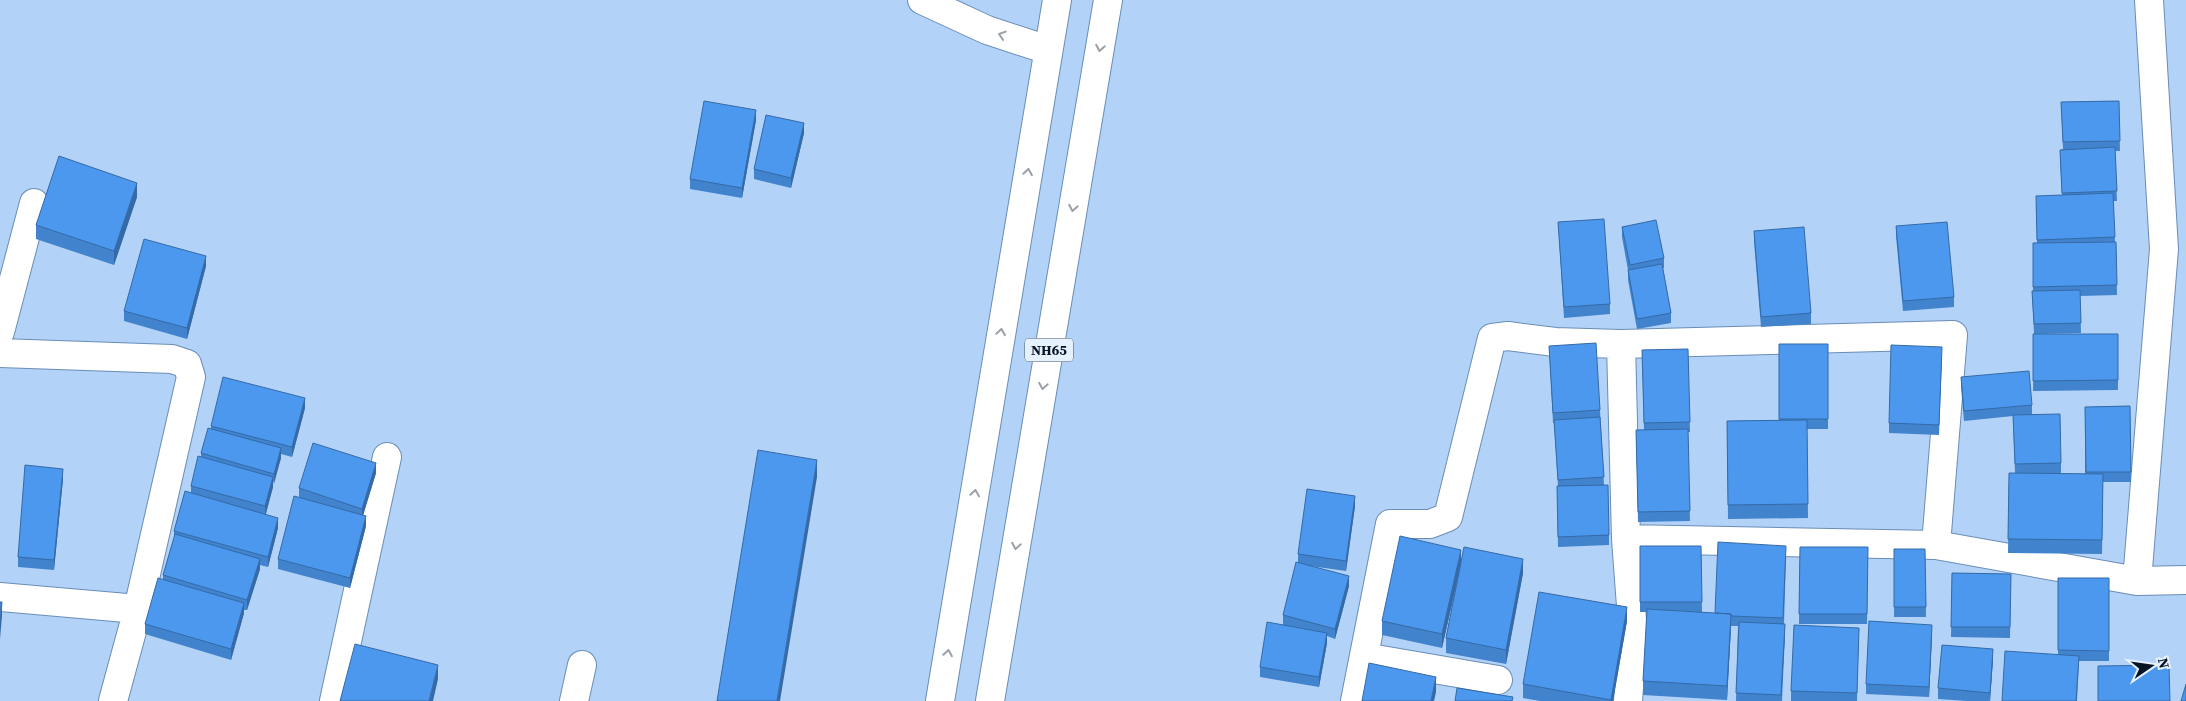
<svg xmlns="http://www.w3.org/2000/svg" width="2186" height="701" viewBox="0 0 2186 701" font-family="'Source Serif 4',serif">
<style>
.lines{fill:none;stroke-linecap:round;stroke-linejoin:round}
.minor-casing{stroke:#698db8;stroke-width:30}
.highway-casing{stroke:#698db8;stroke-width:30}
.minor{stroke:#fff;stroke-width:28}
.highway{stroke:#fff;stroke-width:28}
.wall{fill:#4183cd}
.shaded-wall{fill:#356aa7}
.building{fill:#4c98ee;stroke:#356aa7}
.oneway{stroke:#9ba1a7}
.labels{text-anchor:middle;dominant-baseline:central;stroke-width:4.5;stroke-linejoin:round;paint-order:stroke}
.shield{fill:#e5f1ff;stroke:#495666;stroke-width:1}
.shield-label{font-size:14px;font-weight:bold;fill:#061424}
</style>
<rect width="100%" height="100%" fill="#b3d2f7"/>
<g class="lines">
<defs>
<path id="minor" d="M 922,0 L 987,30 L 1048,50
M 0,332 L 34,203
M 1621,344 L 1626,539 L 1633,633 L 1628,701
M 0,353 L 172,359 L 187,364 L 191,377 L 138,609 L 113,701
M 1626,539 L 1936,545 L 2137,581 L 2186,580
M 2137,581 L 2164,249 L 2149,0
M 0,597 L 138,609
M 1364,657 L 1498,680
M 334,701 L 387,457
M 574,701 L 582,665
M 1355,701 L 1390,524 L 1430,524 L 1448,517 L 1492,338 L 1508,336 L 1555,342 L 1621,344 L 1953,335 L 1936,545"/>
<path id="highway" d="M 940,701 L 1057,0
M 990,701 L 1108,0"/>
</defs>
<!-- minor casing -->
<use href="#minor" class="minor-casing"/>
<!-- highway casing -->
<use href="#highway" class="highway-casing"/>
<!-- minor -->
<use href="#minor" class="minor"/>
<!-- highway -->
<use href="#highway" class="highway"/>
</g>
<!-- wall -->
<path class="wall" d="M 2119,101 L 2120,151 L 2115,151 L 2117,201 L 2113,201 L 2115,242 L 2116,242 L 2117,295 L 2080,296 L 2081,333 L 2035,334 L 2118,334 L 2118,390 L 2033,391 L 2034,334 L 2032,291 L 2033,291 L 2033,243 L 2037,243 L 2036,206 L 2062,195 L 2060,160 L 2060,150 L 2063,149 L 2061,102 Z
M 756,120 L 742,198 L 690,189 L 690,179 Z
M 804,133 L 791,188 L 754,179 L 754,169 Z
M 137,197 L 114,265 L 36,239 L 36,225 Z
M 1558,222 L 1610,304 L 1610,314 L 1564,318 Z
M 1896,226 L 1954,297 L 1954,307 L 1903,311 L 1896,236 Z
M 1622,227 L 1664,258 L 1664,268 L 1663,268 L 1671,313 L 1671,323 L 1637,329 L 1628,280 L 1628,270 L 1622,237 Z
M 1754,231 L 1811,313 L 1811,324 L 1761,327 L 1754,241 Z
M 206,266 L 187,339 L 124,321 L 124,311 Z
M 1779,344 L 1828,344 L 1828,429 L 1807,429 L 1808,518 L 1728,519 L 1727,421 L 1779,420 Z
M 1549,346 L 1600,410 L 1604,485 L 1609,535 L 1609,545 L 1558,547 L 1557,486 L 1558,486 L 1554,423 L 1553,423 Z
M 1688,349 L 1690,432 L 1688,432 L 1690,521 L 1638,522 L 1636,430 L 1644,430 L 1642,350 Z
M 1942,357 L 1939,435 L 1889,433 L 1889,423 Z
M 1961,377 L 2032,405 L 2032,414 L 2061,463 L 2061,473 L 2042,473 L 2085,474 L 2085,407 L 2130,406 L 2131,482 L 2103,482 L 2102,554 L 2008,553 L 2009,473 L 2015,473 L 2013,416 L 1964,421 L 1961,387 Z
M 305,408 L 292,457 L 281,454 L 281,458 L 273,484 L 273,487 L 266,514 L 278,528 L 268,567 L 260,565 L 260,569 L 247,610 L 244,610 L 244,613 L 231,660 L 145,634 L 145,624 L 163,580 L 163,575 L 174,538 L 174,531 L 191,493 L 191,486 L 201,457 L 201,453 L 211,429 L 211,426 Z
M 376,473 L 363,515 L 366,526 L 350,588 L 278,569 L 278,559 L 299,497 L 299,488 Z
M 63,479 L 54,570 L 18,567 L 18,557 Z
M 1355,506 L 1346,571 L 1310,566 L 1349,586 L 1335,639 L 1327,636 L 1327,643 L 1319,687 L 1260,677 L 1260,667 L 1283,625 L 1283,615 L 1298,563 L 1298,554 Z
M 1640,546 L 1701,546 L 1702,612 L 1694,612 L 1715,613 L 1786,556 L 1784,624 L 1785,634 L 1782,701 L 1736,701 L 1738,626 L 1731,626 L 1727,700 L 1643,695 L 1643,681 L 1647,612 L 1640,612 Z
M 1800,547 L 1868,547 L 1867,624 L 1799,624 Z
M 1894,549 L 1925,549 L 1926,617 L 1894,617 Z
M 1461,562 L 1523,573 L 1506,664 L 1446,653 L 1446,638 L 1459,573 L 1442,648 L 1382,635 L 1382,621 Z
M 1952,573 L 2011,574 L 2010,638 L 1951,637 Z
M 2058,578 L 2109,578 L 2109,661 L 2079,661 L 2077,701 L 2002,701 L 2058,654 Z
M 1627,621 L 1613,701 L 1540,701 L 1523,698 L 1523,684 Z
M 1859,628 L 1857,701 L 1791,701 L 1791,691 Z
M 1932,635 L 1929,697 L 1866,694 L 1866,684 Z
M 1993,659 L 1990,701 L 1967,701 L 1938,699 L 1938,688 Z"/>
<!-- shaded-wall -->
<path class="shaded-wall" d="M 756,110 L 756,120 L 742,198 L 742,188 Z
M 804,123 L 804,133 L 791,188 L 791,178 Z
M 137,183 L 137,197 L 114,265 L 114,251 Z
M 206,256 L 206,266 L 187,339 L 187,328 Z
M 305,398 L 305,408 L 292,457 L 292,447 Z
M 281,448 L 281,458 L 274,484 L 274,474 Z
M 817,460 L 817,477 L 780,701 L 777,701 Z
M 376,463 L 376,473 L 362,519 L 362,509 Z
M 63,469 L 63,479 L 54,570 L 54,560 Z
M 273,477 L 273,487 L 265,516 L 265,506 Z
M 1355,496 L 1355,506 L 1346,571 L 1346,561 Z
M 366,516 L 366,526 L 350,588 L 350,578 Z
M 278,518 L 278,528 L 268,567 L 268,557 Z
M 1461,550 L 1461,564 L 1442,648 L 1442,634 Z
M 260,559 L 260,569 L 247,610 L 247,600 Z
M 1523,559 L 1523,573 L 1506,664 L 1506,650 Z
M 1349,576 L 1349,586 L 1335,639 L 1335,629 Z
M 2,602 L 2,616 L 0,639 L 0,625 Z
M 244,603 L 244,613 L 231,660 L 231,649 Z
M 1627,607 L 1627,621 L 1613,701 L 1611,701 Z
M 1731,614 L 1731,628 L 1727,700 L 1727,686 Z
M 1785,624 L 1785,634 L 1781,701 L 1781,695 Z
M 1932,625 L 1932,635 L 1929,697 L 1929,687 Z
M 1327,633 L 1327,643 L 1319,687 L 1319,677 Z
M 1993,649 L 1993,659 L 1990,701 L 1990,693 Z
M 438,665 L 438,679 L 433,701 L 429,701 Z
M 1436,677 L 1436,692 L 1434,701 L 1431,701 Z"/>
<!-- building -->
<path class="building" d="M 704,101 L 756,110 L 742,188 L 690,179 Z
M 2119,101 L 2120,141 L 2063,142 L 2061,102 Z
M 766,115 L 804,123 L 791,178 L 754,169 Z
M 2115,147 L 2117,191 L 2062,193 L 2060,150 Z
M 59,156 L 137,183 L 114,251 L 36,225 Z
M 2113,193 L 2115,237 L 2037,240 L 2036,196 Z
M 1604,219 L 1610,304 L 1564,307 L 1558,222 Z
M 1656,220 L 1664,258 L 1630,265 L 1622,227 Z
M 1947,222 L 1954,297 L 1903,301 L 1896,226 Z
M 1804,227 L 1811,313 L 1761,317 L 1754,231 Z
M 144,239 L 206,256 L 187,328 L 124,311 Z
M 2116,242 L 2117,285 L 2033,287 L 2033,243 Z
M 1662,264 L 1671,313 L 1637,319 L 1628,270 Z
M 2080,290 L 2081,323 L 2034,324 L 2032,291 Z
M 2033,334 L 2118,334 L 2118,380 L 2033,381 Z
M 1596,343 L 1600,410 L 1553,413 L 1549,346 Z
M 1779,344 L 1828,344 L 1828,419 L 1779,419 Z
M 1891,345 L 1942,347 L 1939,425 L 1889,423 Z
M 1688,349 L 1690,422 L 1644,423 L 1642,350 Z
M 2029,371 L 2032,405 L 1964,411 L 1961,377 Z
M 223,377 L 305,398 L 292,447 L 211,426 Z
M 2130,406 L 2131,472 L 2086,472 L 2085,407 Z
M 2060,414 L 2061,463 L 2015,464 L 2013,415 Z
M 1600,417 L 1604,477 L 1558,480 L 1554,420 Z
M 1807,420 L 1808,504 L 1728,505 L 1727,421 Z
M 208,428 L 281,448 L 274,474 L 201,453 Z
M 1688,429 L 1690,511 L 1638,512 L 1636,430 Z
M 313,443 L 376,463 L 362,509 L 299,488 Z
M 758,450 L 817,460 L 777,701 L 717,701 Z
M 198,456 L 273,477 L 265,506 L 191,486 Z
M 25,465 L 63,469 L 54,560 L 18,557 Z
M 2009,473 L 2103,474 L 2102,540 L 2008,539 Z
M 1608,485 L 1609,535 L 1558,537 L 1557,486 Z
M 1307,489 L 1355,496 L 1346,561 L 1298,554 Z
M 185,491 L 278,518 L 268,557 L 174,531 Z
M 294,496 L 366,516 L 350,578 L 278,559 Z
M 175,534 L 260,559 L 247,600 L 163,575 Z
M 1400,536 L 1461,550 L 1442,634 L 1382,621 Z
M 1718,542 L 1786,546 L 1783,618 L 1731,616 L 1731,614 L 1715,613 Z
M 1640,546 L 1701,546 L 1702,602 L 1640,602 Z
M 1464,547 L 1523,559 L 1506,650 L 1446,638 Z
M 1800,547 L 1868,547 L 1867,614 L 1799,614 Z
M 1894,549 L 1925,549 L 1926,607 L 1894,607 Z
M 1296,562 L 1349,576 L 1335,629 L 1283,615 Z
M 1952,573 L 2011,574 L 2010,627 L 1951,627 Z
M 158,578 L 244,603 L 231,649 L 145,624 Z
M 2058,578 L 2109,578 L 2109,651 L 2058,650 Z
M 1539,592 L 1627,607 L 1611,700 L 1523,684 Z
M 0,602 L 2,602 L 0,625 Z
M 1647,609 L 1731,614 L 1727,686 L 1643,681 Z
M 1869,621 L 1932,625 L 1929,687 L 1866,684 Z
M 1267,622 L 1327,633 L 1319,677 L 1260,667 Z
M 1739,622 L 1785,624 L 1781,695 L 1736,693 Z
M 1794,625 L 1859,628 L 1857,693 L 1791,691 Z
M 355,644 L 438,665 L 429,701 L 340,701 Z
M 1942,645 L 1993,649 L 1990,693 L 1938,688 Z
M 2005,651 L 2079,656 L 2076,701 L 2002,701 Z
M 1369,663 L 1436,677 L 1431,701 L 1362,701 Z
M 2169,665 L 2170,701 L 2098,701 L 2098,666 Z
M 2186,684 L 2186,701 L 2181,701 Z
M 1457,688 L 1513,697 L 1512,701 L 1455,701 Z"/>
<!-- one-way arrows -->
<defs><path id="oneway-chevron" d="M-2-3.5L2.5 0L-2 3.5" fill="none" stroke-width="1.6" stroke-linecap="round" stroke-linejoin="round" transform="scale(1.25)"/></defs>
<g class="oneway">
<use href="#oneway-chevron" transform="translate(1002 35) rotate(-162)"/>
<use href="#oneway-chevron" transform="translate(1100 48) rotate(100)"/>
<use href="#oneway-chevron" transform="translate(1028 172) rotate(-81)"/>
<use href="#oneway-chevron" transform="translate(1073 208) rotate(100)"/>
<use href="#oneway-chevron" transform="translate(1001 332) rotate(-81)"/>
<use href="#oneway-chevron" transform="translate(1043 386) rotate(100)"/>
<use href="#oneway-chevron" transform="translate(975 493) rotate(-81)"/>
<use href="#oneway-chevron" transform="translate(1016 546) rotate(100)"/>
<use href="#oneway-chevron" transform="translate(948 653) rotate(-81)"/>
</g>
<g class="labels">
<!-- shield labels -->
<rect class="shield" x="1025" y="338.5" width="48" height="23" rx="4"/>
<g class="shield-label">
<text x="1049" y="350">NH65</text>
</g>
</g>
<!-- north arrow -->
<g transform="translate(2151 666) rotate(77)" stroke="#e5f1ff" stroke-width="4" paint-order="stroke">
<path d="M0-4L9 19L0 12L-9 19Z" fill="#061424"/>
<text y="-8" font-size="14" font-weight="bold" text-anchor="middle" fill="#061424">N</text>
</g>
</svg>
